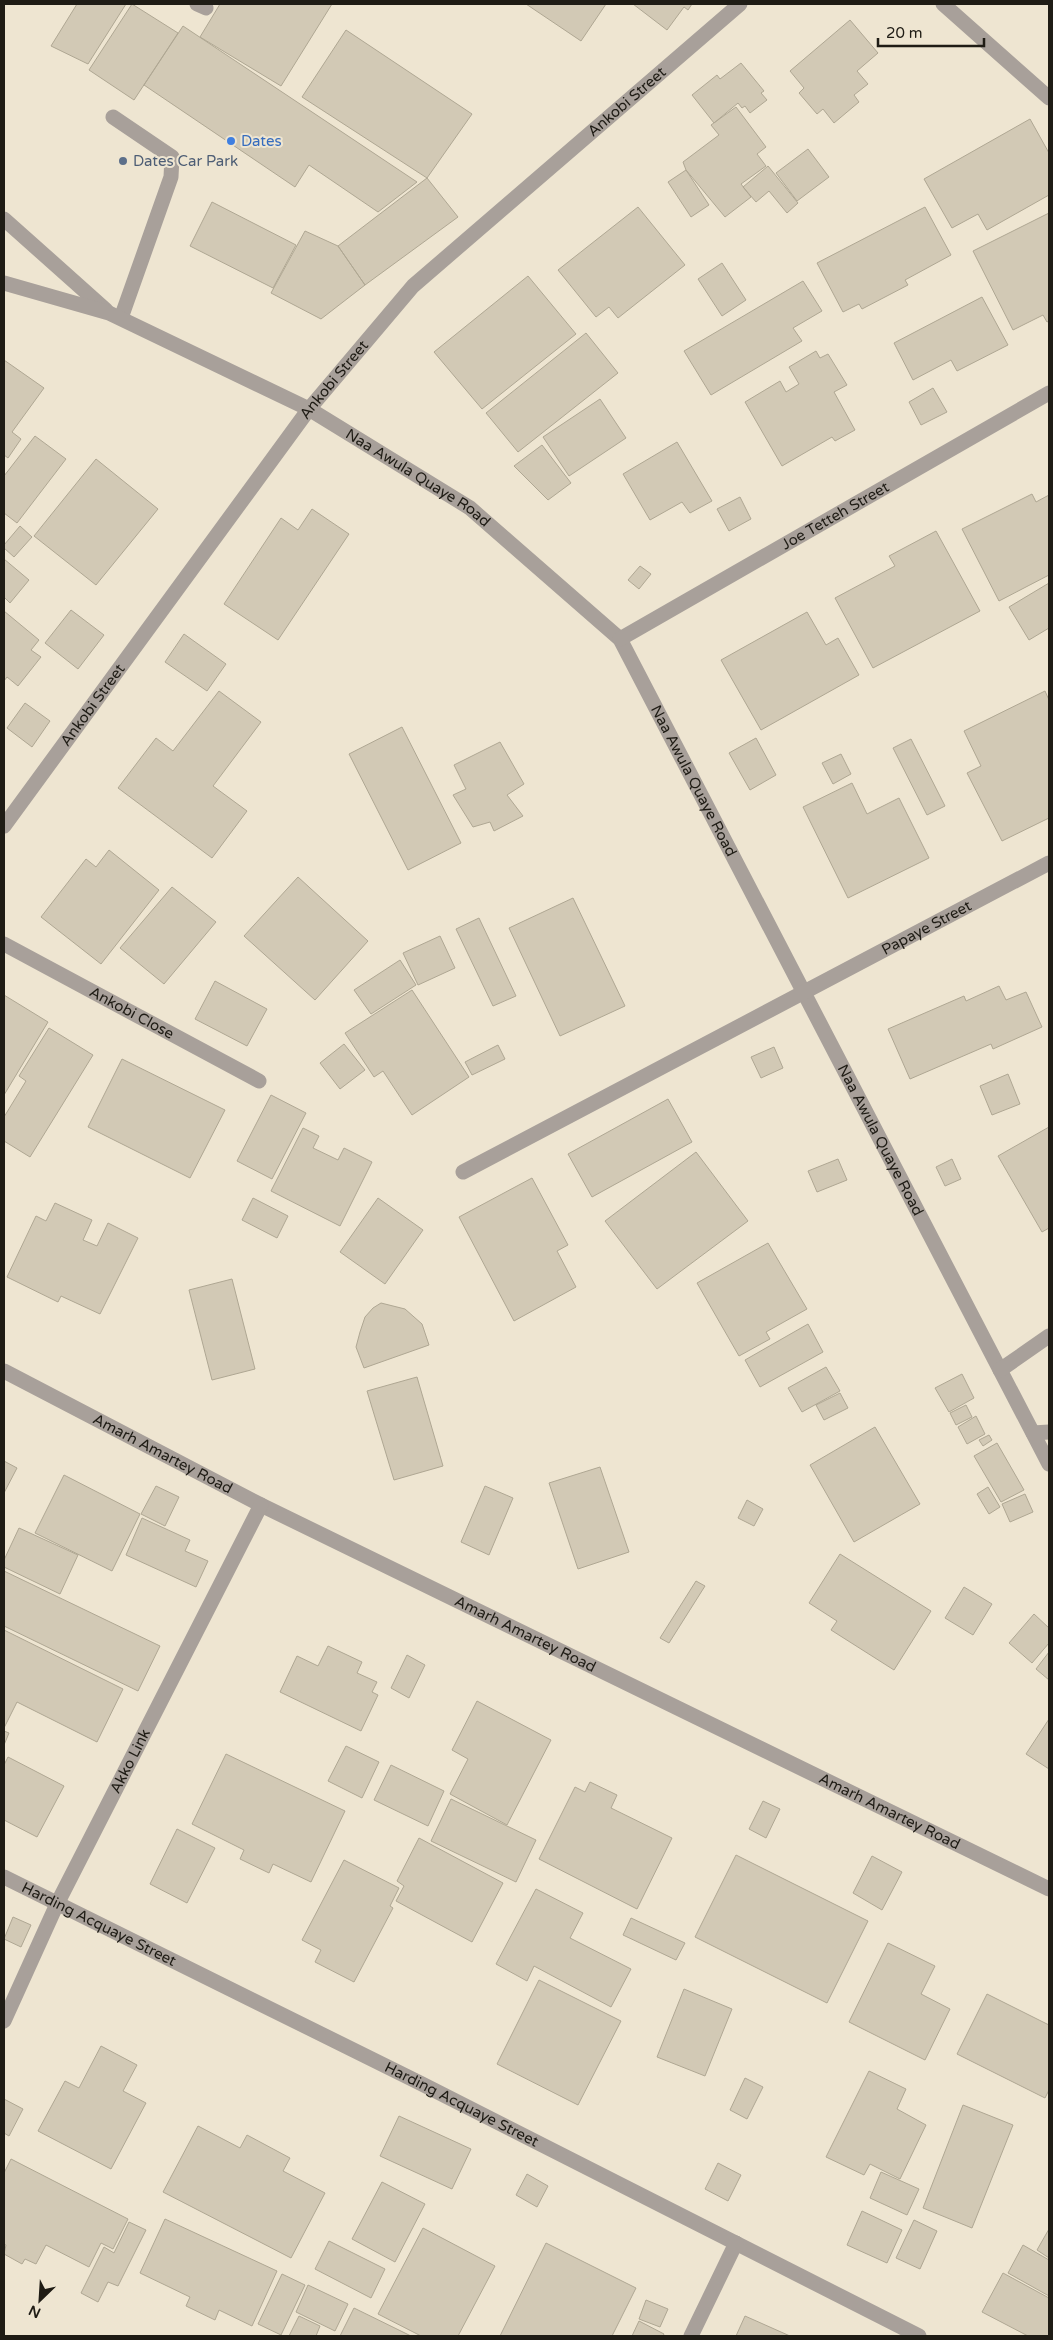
<svg xmlns="http://www.w3.org/2000/svg" width="1053" height="2340" viewBox="0 0 1053 2340" font-family="'Varela Round',sans-serif">
<style>
.building{fill:#d2c9b5;stroke:#afa793}
.lines{fill:none;stroke-linecap:round;stroke-linejoin:round}
.lane{stroke:#a8a09a;stroke-width:15}
.street{stroke:#a8a09a;stroke-width:15}
.shop-dot{fill:#3f7fe0;stroke:#eee5d1;stroke-width:2}
.service-dot{fill:#5c6f8a;stroke:#eee5d1;stroke-width:2}
.labels{text-anchor:middle;dominant-baseline:central;stroke-width:4;stroke-linejoin:round;paint-order:stroke}
.street-label{font-size:15px;fill:#1f1c15;stroke:#eee5d1}
.shop-label{font-size:15px;fill:#366cbe;stroke:#eee5d1;text-anchor:start}
.service-label{font-size:15px;fill:#4e5e75;stroke:#eee5d1;text-anchor:start}
</style>
<rect width="100%" height="100%" fill="#eee5d1"/>
<!-- building -->
<path class="building" d="M 77,4 L 126,4 L 88,64 L 51,46 Z
M 132,4 L 178,33 L 134,100 L 89,70 Z
M 220,4 L 332,4 L 281,86 L 200,37 Z
M 526,4 L 606,4 L 581,41 Z
M 633,4 L 692,4 L 688,10 L 684,7 L 667,30 Z
M 850,20 L 878,53 L 857,71 L 868,84 L 854,95 L 859,102 L 834,123 L 823,109 L 817,114 L 799,93 L 804,88 L 790,71 Z
M 183,26 L 417,182 L 378,212 L 309,165 L 295,187 L 144,85 Z
M 346,30 L 472,114 L 427,178 L 302,97 Z
M 741,63 L 764,91 L 761,93 L 767,100 L 750,113 L 745,106 L 742,108 L 738,103 L 714,123 L 692,95 L 717,75 L 720,79 Z
M 736,107 L 766,147 L 757,154 L 766,166 L 741,184 L 751,197 L 725,217 L 686,170 L 683,162 L 719,135 L 711,125 Z
M 1030,119 L 1049,153 L 1049,195 L 987,230 L 978,214 L 952,228 L 924,179 Z
M 808,149 L 829,177 L 797,201 L 776,173 Z
M 768,166 L 798,203 L 787,213 L 769,191 L 756,202 L 743,187 Z
M 686,170 L 709,205 L 691,217 L 668,182 Z
M 427,178 L 458,217 L 365,285 L 338,246 Z
M 212,202 L 296,245 L 273,288 L 190,246 Z
M 638,207 L 685,265 L 618,318 L 609,307 L 596,317 L 558,270 Z
M 925,207 L 951,255 L 905,280 L 908,285 L 862,309 L 859,304 L 843,312 L 817,263 Z
M 1049,213 L 1049,321 L 1047,322 L 1043,315 L 1013,330 L 973,251 Z
M 305,231 L 338,246 L 365,285 L 321,319 L 271,293 Z
M 722,263 L 746,300 L 722,316 L 698,279 Z
M 528,276 L 576,334 L 482,409 L 434,352 Z
M 803,281 L 822,311 L 793,328 L 802,341 L 711,395 L 684,351 Z
M 982,297 L 1008,345 L 957,371 L 951,360 L 913,380 L 894,343 Z
M 586,333 L 618,373 L 518,452 L 486,413 Z
M 816,351 L 820,358 L 828,354 L 847,385 L 834,392 L 855,430 L 835,441 L 832,437 L 782,466 L 745,402 L 780,381 L 786,392 L 799,384 L 789,367 Z
M 4,360 L 44,388 L 12,432 L 21,439 L 8,458 L 4,455 Z
M 933,388 L 947,412 L 921,425 L 909,402 Z
M 600,399 L 626,438 L 569,476 L 543,437 Z
M 35,436 L 66,459 L 17,523 L 4,513 L 4,476 Z
M 677,442 L 712,501 L 690,513 L 682,502 L 650,520 L 623,474 Z
M 542,445 L 571,483 L 548,500 L 514,466 Z
M 96,459 L 158,509 L 96,585 L 34,536 Z
M 1032,494 L 1036,502 L 1049,495 L 1049,575 L 999,601 L 962,529 Z
M 740,497 L 751,519 L 729,531 L 717,509 Z
M 312,509 L 349,534 L 278,640 L 224,604 L 281,518 L 298,530 Z
M 20,526 L 32,537 L 14,557 L 4,548 L 4,545 Z
M 936,531 L 980,611 L 873,668 L 835,598 L 895,566 L 889,556 Z
M 4,559 L 29,580 L 10,603 L 4,597 Z
M 640,566 L 651,574 L 639,589 L 628,580 Z
M 1049,583 L 1049,628 L 1029,640 L 1009,607 Z
M 71,610 L 104,635 L 78,669 L 45,643 Z
M 4,611 L 39,640 L 31,650 L 41,657 L 18,686 L 7,677 L 4,681 Z
M 807,612 L 826,645 L 838,638 L 859,675 L 761,730 L 721,660 Z
M 184,634 L 226,664 L 207,691 L 165,662 Z
M 219,691 L 261,722 L 213,786 L 247,811 L 212,858 L 118,788 L 156,738 L 173,751 Z
M 1045,691 L 1049,700 L 1049,818 L 1002,841 L 967,773 L 981,766 L 964,731 Z
M 25,703 L 50,721 L 32,747 L 7,728 Z
M 402,727 L 461,843 L 408,870 L 349,754 Z
M 756,738 L 776,775 L 750,790 L 729,753 Z
M 911,739 L 945,806 L 927,815 L 893,748 Z
M 500,742 L 524,784 L 507,795 L 523,816 L 494,831 L 490,822 L 473,827 L 453,795 L 466,789 L 454,765 Z
M 841,754 L 851,774 L 833,784 L 822,763 Z
M 852,783 L 867,814 L 899,798 L 929,858 L 848,898 L 803,807 Z
M 109,850 L 159,890 L 101,964 L 41,917 L 86,859 L 96,867 Z
M 298,877 L 368,941 L 315,1000 L 244,936 Z
M 172,887 L 216,922 L 164,984 L 120,948 Z
M 573,898 L 625,1006 L 560,1036 L 509,928 Z
M 479,918 L 516,996 L 493,1006 L 456,929 Z
M 440,936 L 455,968 L 418,985 L 403,953 Z
M 400,960 L 416,985 L 371,1014 L 354,990 Z
M 215,981 L 267,1009 L 247,1046 L 195,1019 Z
M 999,986 L 1006,1000 L 1026,992 L 1042,1027 L 993,1049 L 991,1044 L 910,1079 L 888,1029 L 964,996 L 966,1001 Z
M 412,990 L 469,1077 L 412,1115 L 383,1071 L 374,1077 L 345,1033 Z
M 4,995 L 48,1022 L 4,1095 Z
M 49,1028 L 93,1055 L 30,1157 L 4,1141 L 4,1117 L 26,1081 L 19,1076 Z
M 344,1044 L 365,1070 L 340,1089 L 320,1063 Z
M 498,1045 L 505,1059 L 472,1075 L 465,1062 Z
M 774,1047 L 783,1068 L 761,1078 L 751,1057 Z
M 122,1059 L 225,1110 L 190,1178 L 88,1127 Z
M 1008,1074 L 1020,1104 L 992,1115 L 980,1086 Z
M 271,1095 L 306,1113 L 272,1179 L 237,1161 Z
M 668,1099 L 692,1142 L 592,1197 L 568,1154 Z
M 1049,1127 L 1049,1228 L 1042,1232 L 998,1156 Z
M 303,1128 L 319,1136 L 313,1148 L 338,1160 L 344,1148 L 372,1162 L 340,1226 L 271,1191 Z
M 696,1152 L 748,1221 L 657,1289 L 605,1221 Z
M 838,1159 L 847,1180 L 817,1192 L 808,1171 Z
M 952,1159 L 961,1179 L 945,1186 L 936,1167 Z
M 532,1178 L 568,1245 L 557,1251 L 576,1287 L 514,1321 L 459,1217 Z
M 253,1198 L 288,1216 L 277,1238 L 242,1220 Z
M 378,1198 L 423,1230 L 385,1284 L 340,1252 Z
M 55,1203 L 92,1220 L 83,1240 L 97,1246 L 108,1223 L 138,1238 L 100,1314 L 61,1296 L 58,1302 L 7,1277 L 36,1216 L 46,1221 Z
M 768,1243 L 807,1309 L 766,1332 L 770,1339 L 739,1356 L 697,1283 Z
M 232,1279 L 255,1369 L 212,1380 L 189,1290 Z
M 381,1303 L 405,1309 L 422,1324 L 429,1345 L 364,1368 L 356,1347 L 360,1332 L 365,1317 L 373,1308 Z
M 808,1324 L 823,1352 L 760,1387 L 745,1360 Z
M 826,1367 L 840,1391 L 802,1412 L 788,1388 Z
M 962,1374 L 974,1398 L 949,1412 L 935,1388 Z
M 417,1377 L 443,1466 L 394,1480 L 367,1391 Z
M 840,1393 L 848,1408 L 824,1420 L 816,1405 Z
M 966,1405 L 972,1417 L 956,1425 L 950,1413 Z
M 976,1416 L 985,1434 L 967,1444 L 958,1427 Z
M 875,1427 L 920,1504 L 854,1542 L 810,1465 Z
M 989,1435 L 992,1440 L 983,1446 L 979,1440 Z
M 997,1443 L 1024,1490 L 1001,1502 L 974,1456 Z
M 4,1461 L 17,1468 L 4,1493 Z
M 600,1467 L 629,1552 L 578,1569 L 549,1483 Z
M 64,1475 L 140,1514 L 112,1571 L 35,1533 Z
M 156,1486 L 179,1497 L 165,1526 L 141,1514 Z
M 485,1486 L 513,1498 L 489,1555 L 461,1542 Z
M 988,1487 L 1000,1507 L 989,1514 L 977,1494 Z
M 1025,1494 L 1033,1512 L 1010,1522 L 1002,1504 Z
M 747,1500 L 763,1509 L 754,1526 L 738,1518 Z
M 142,1518 L 190,1540 L 185,1551 L 208,1561 L 196,1587 L 126,1555 Z
M 19,1528 L 78,1555 L 60,1594 L 4,1567 L 4,1560 Z
M 840,1554 L 931,1611 L 894,1670 L 831,1630 L 837,1621 L 809,1603 Z
M 4,1571 L 160,1646 L 138,1691 L 4,1626 Z
M 696,1581 L 705,1586 L 669,1643 L 660,1638 Z
M 964,1587 L 992,1604 L 973,1635 L 945,1618 Z
M 1034,1614 L 1049,1628 L 1049,1643 L 1032,1663 L 1009,1643 Z
M 4,1630 L 123,1689 L 97,1742 L 17,1702 L 4,1728 Z
M 328,1646 L 362,1662 L 357,1673 L 377,1682 L 372,1692 L 378,1695 L 361,1731 L 280,1692 L 297,1656 L 318,1666 Z
M 1049,1652 L 1049,1680 L 1036,1669 Z
M 407,1655 L 425,1665 L 409,1698 L 391,1688 Z
M 477,1701 L 551,1740 L 507,1825 L 450,1794 L 468,1759 L 452,1750 Z
M 1049,1719 L 1049,1769 L 1026,1754 Z
M 4,1731 L 9,1733 L 4,1745 Z
M 346,1746 L 379,1762 L 362,1798 L 328,1781 Z
M 226,1754 L 345,1811 L 311,1882 L 273,1864 L 269,1873 L 240,1859 L 244,1850 L 192,1824 Z
M 8,1757 L 64,1786 L 37,1837 L 4,1820 L 4,1765 Z
M 391,1765 L 444,1791 L 428,1826 L 374,1800 Z
M 590,1782 L 617,1795 L 611,1808 L 672,1838 L 637,1909 L 539,1859 L 575,1787 L 585,1792 Z
M 451,1799 L 536,1840 L 516,1882 L 431,1841 Z
M 763,1801 L 780,1809 L 766,1838 L 749,1829 Z
M 177,1829 L 215,1848 L 187,1903 L 150,1884 Z
M 419,1838 L 503,1883 L 472,1942 L 396,1901 L 404,1886 L 397,1881 Z
M 736,1855 L 868,1921 L 827,2003 L 695,1937 Z
M 872,1856 L 902,1872 L 882,1910 L 853,1893 Z
M 344,1860 L 399,1888 L 390,1906 L 393,1908 L 354,1982 L 315,1962 L 321,1950 L 302,1940 Z
M 536,1889 L 583,1913 L 570,1938 L 631,1969 L 611,2007 L 534,1966 L 527,1981 L 496,1964 Z
M 13,1917 L 31,1925 L 21,1947 L 4,1939 Z
M 631,1918 L 685,1943 L 676,1960 L 623,1935 Z
M 888,1943 L 935,1966 L 921,1994 L 950,2009 L 925,2060 L 849,2022 Z
M 539,1980 L 621,2021 L 578,2105 L 497,2064 Z
M 684,1989 L 732,2009 L 705,2076 L 657,2057 Z
M 987,1994 L 1049,2025 L 1049,2090 L 1045,2098 L 957,2054 Z
M 101,2046 L 137,2065 L 123,2091 L 146,2103 L 111,2169 L 38,2131 L 65,2081 L 79,2088 Z
M 869,2071 L 906,2089 L 897,2109 L 926,2125 L 900,2179 L 870,2164 L 864,2175 L 826,2157 Z
M 745,2078 L 763,2087 L 747,2119 L 730,2110 Z
M 4,2099 L 23,2109 L 9,2136 L 4,2133 Z
M 963,2105 L 1013,2125 L 972,2228 L 923,2208 Z
M 399,2116 L 471,2149 L 452,2189 L 380,2156 Z
M 198,2126 L 240,2148 L 247,2135 L 290,2158 L 283,2171 L 325,2193 L 291,2258 L 163,2192 Z
M 11,2159 L 128,2219 L 113,2249 L 101,2243 L 89,2267 L 46,2245 L 36,2264 L 25,2259 L 22,2264 L 4,2254 L 6,2245 L 4,2244 L 4,2173 Z
M 718,2163 L 741,2175 L 728,2201 L 705,2189 Z
M 881,2172 L 919,2189 L 907,2215 L 870,2198 Z
M 527,2174 L 548,2186 L 537,2207 L 516,2195 Z
M 382,2182 L 425,2204 L 395,2262 L 352,2239 Z
M 862,2211 L 902,2230 L 887,2263 L 847,2245 Z
M 165,2219 L 277,2271 L 252,2326 L 219,2310 L 215,2320 L 186,2306 L 190,2297 L 140,2273 Z
M 914,2220 L 937,2231 L 920,2269 L 896,2258 Z
M 129,2222 L 146,2230 L 118,2286 L 108,2282 L 98,2302 L 81,2293 L 104,2247 L 114,2253 Z
M 423,2228 L 495,2266 L 458,2336 L 421,2336 L 378,2314 Z
M 1049,2229 L 1049,2258 L 1037,2250 Z
M 329,2241 L 385,2269 L 371,2298 L 315,2269 Z
M 546,2243 L 636,2288 L 612,2336 L 500,2336 Z
M 1023,2245 L 1049,2260 L 1049,2296 L 1008,2273 Z
M 1003,2273 L 1049,2298 L 1049,2336 L 1028,2336 L 982,2312 Z
M 282,2274 L 305,2285 L 281,2335 L 258,2324 Z
M 308,2285 L 348,2304 L 335,2331 L 296,2312 Z
M 646,2300 L 668,2309 L 660,2327 L 639,2319 Z
M 354,2308 L 411,2336 L 340,2336 Z
M 299,2316 L 320,2326 L 316,2336 L 289,2336 Z
M 745,2316 L 790,2336 L 736,2336 Z
M 639,2321 L 664,2334 L 663,2336 L 632,2336 Z"/>
<g class="lines">
<!-- lane -->
<path class="lane" d="M 197,4 L 206,8
M 113,117 L 172,157 L 171,177 L 121,318"/>
<!-- street -->
<g class="street">
<path d="M 943,4 L 1049,98"/>
<path d="M 4,219 L 106,310"/>
<path id="s1" d="M 4,283 L 109,313 L 309,409 L 470,508 L 620,639 L 1049,1464"/>
<path id="s2" d="M 620,639 L 1049,393"/>
<path id="s3" d="M 4,826 L 309,409 L 413,286 L 740,4"/>
<path id="s4" d="M 4,944 L 259,1081"/>
<path id="s5" d="M 463,1172 L 1049,863"/>
<path d="M 1000,1370 L 1049,1336"/>
<path id="s6" d="M 4,1371 L 261,1505 L 1049,1889"/>
<path d="M 1033,1433 L 1049,1432"/>
<path id="s7" d="M 4,1877 L 420,2083 L 919,2336"/>
<path id="s8" d="M 4,2021 L 57,1904 L 261,1505"/>
<path d="M 691,2336 L 736,2243"/>
</g>
</g>
<!-- markers -->
<circle class="shop-dot" cx="231" cy="141" r="5"/>
<circle class="service-dot" cx="123" cy="161" r="5"/>
<g class="labels">
<!-- street labels -->
<g class="street-label">
<text stroke="none"><textPath href="#s3" startOffset="960">Ankobi Street</textPath></text>
<text stroke="none"><textPath href="#s3" startOffset="555">Ankobi Street</textPath></text>
<text stroke="none"><textPath href="#s1" startOffset="460">Naa Awula Quaye Road</textPath></text>
<text stroke="none"><textPath href="#s2" startOffset="248">Joe Tetteh Street</textPath></text>
<text stroke="none"><textPath href="#s3" startOffset="150">Ankobi Street</textPath></text>
<text stroke="none"><textPath href="#s1" startOffset="879">Naa Awula Quaye Road</textPath></text>
<text stroke="none"><textPath href="#s5" startOffset="524">Papaye Street</textPath></text>
<text stroke="none"><textPath href="#s4" startOffset="145">Ankobi Close</textPath></text>
<text stroke="none"><textPath href="#s1" startOffset="1284">Naa Awula Quaye Road</textPath></text>
<text stroke="none"><textPath href="#s6" startOffset="179">Amarh Amartey Road</textPath></text>
<text stroke="none"><textPath href="#s6" startOffset="584">Amarh Amartey Road</textPath></text>
<text stroke="none"><textPath href="#s8" startOffset="289">Akko Link</textPath></text>
<text stroke="none"><textPath href="#s6" startOffset="989">Amarh Amartey Road</textPath></text>
<text stroke="none"><textPath href="#s7" startOffset="106">Harding Acquaye Street</textPath></text>
<text stroke="none"><textPath href="#s7" startOffset="511">Harding Acquaye Street</textPath></text>
</g>
<!-- shop labels -->
<g class="shop-label">
<text x="241" y="141">Dates</text>
</g>
<!-- service labels -->
<g class="service-label">
<text x="133" y="161">Dates Car Park</text>
</g>
</g>
<!-- border -->
<rect width="1053" height="2340" fill="none" stroke="#1f1c15" stroke-width="10"/>
<!-- north arrow -->
<g transform="translate(40 2300) rotate(205)" stroke="#eee5d1" stroke-width="4" paint-order="stroke">
<path d="M0-4L9 19L0 12L-9 19Z" fill="#1f1c15"/>
<text y="-8" font-size="14" font-weight="bold" text-anchor="middle" fill="#1f1c15">N</text>
</g>
<!-- scale -->
<path d="M878 38v8h106v-8" fill="none" stroke="#1f1c15" stroke-width="2.5"/>
<text x="886" y="38" font-size="15" fill="#1f1c15" stroke="#eee5d1" stroke-width="4" paint-order="stroke">20 m</text>
</svg>
